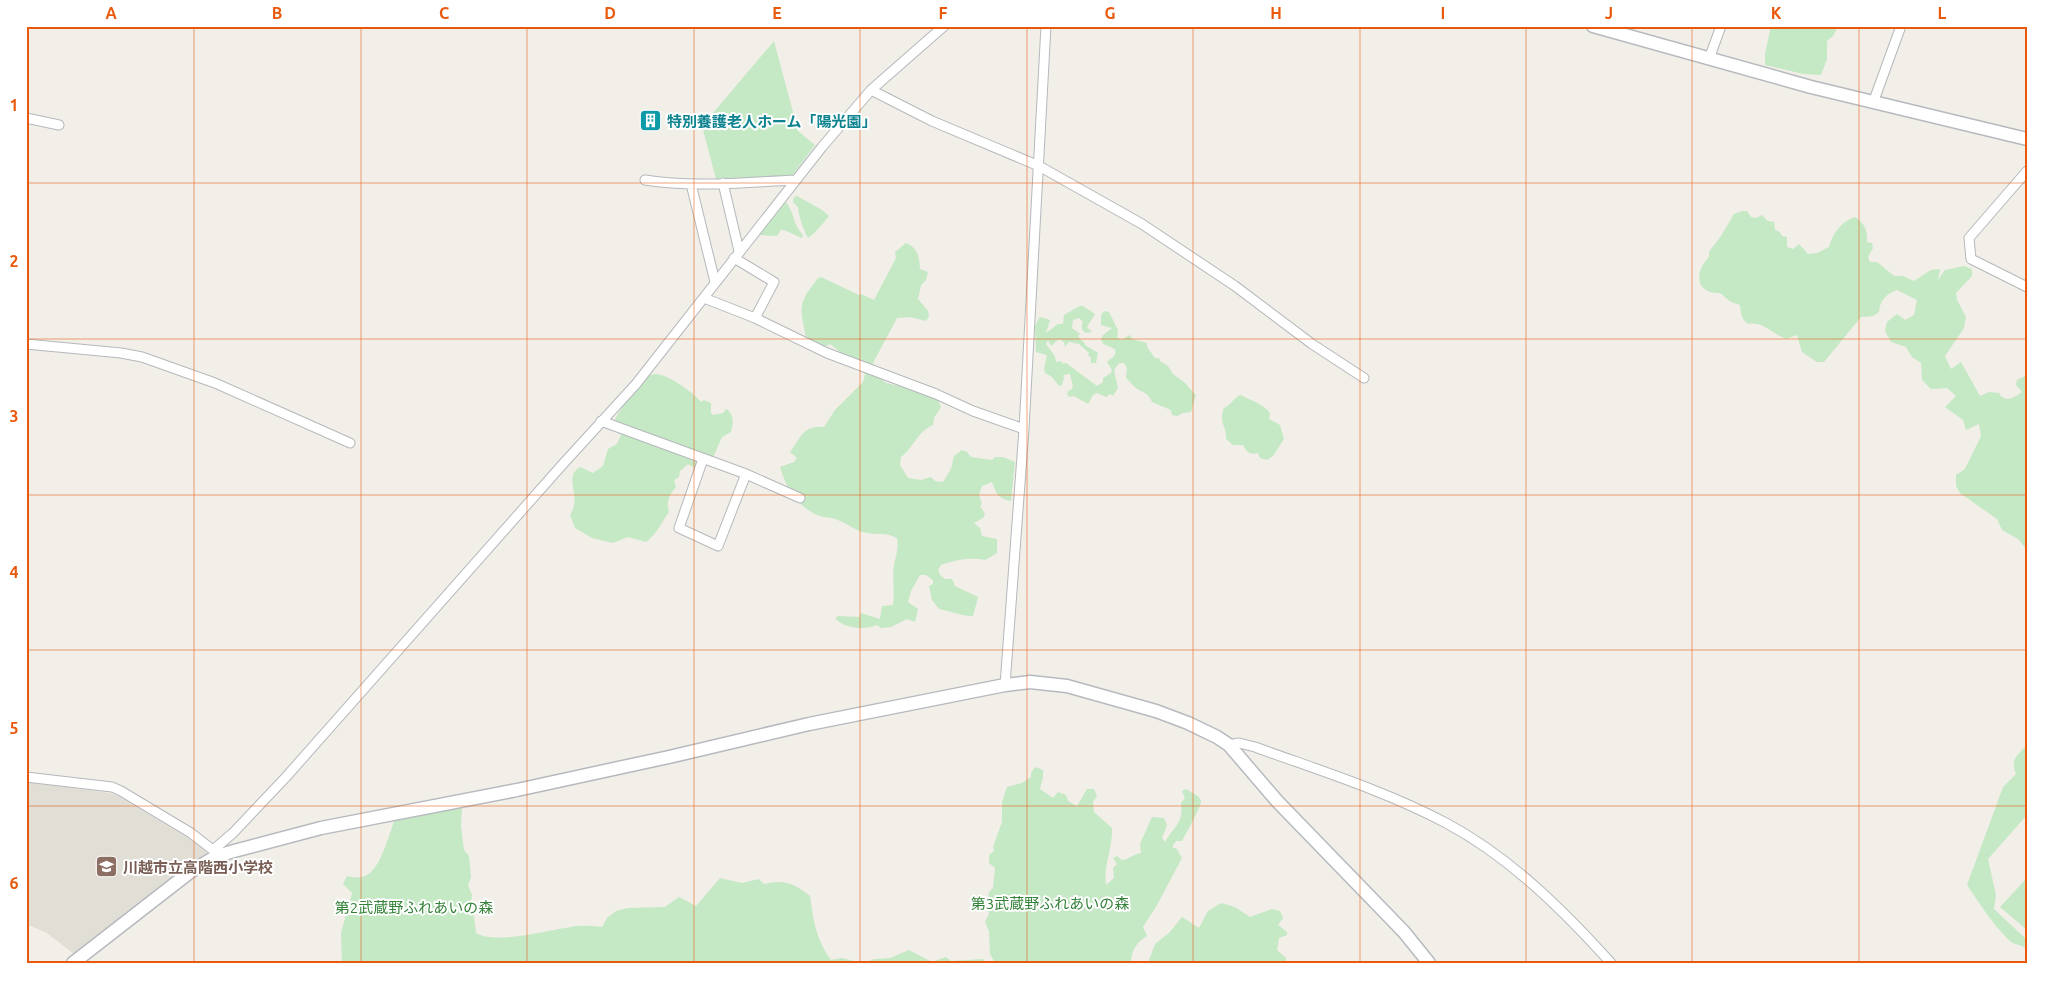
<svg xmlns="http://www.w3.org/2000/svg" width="2053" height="989" viewBox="0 0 2053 989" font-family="Ubuntu,'Noto Sans JP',sans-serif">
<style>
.education{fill:#e1ded6}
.green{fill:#c5e8c5}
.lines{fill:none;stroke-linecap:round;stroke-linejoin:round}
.street-casing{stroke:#b5b8bc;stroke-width:11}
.secondary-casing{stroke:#b6babf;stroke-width:15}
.street{stroke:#fff;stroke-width:9}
.secondary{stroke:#fff;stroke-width:12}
.grid{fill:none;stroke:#e8590c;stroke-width:1;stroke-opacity:0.55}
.labels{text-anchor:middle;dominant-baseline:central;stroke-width:4;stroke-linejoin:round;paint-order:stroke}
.culture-label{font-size:15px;font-weight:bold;fill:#0d838f;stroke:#fff;text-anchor:start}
.education-label{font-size:15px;font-weight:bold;fill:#785e54;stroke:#fff;text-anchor:start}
.park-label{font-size:15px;fill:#348238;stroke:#fff}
.neatline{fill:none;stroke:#e8590c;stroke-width:2}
.grid-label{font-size:16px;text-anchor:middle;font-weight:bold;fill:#e8590c}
</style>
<rect width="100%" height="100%" fill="#f1efe8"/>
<!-- education -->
<path class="education" d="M 26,781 L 109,793 L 118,796 L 201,846 L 207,853 L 74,954 L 47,933 L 26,924 Z"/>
<!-- green -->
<path class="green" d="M 1771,26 L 1838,26 L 1833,36 L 1827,41 L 1827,59 L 1821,75 L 1803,74 L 1765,65 L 1765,54 Z
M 774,41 L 798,131 L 815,145 L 791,177 L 716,179 L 702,126 Z
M 797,196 L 822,210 L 829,216 C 822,224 817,232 808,238 C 803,229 799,217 798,207 L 793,202 L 794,197 Z
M 786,202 C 794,211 793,226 803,235 L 802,238 L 784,230 L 781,230 L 777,236 L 759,235 Z
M 1742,211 L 1747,211 L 1751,217 L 1756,218 L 1762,215 L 1768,221 L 1774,222 L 1775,230 L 1780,232 L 1782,236 L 1787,237 L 1787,247 L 1793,249 L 1799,244 L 1808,254 L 1817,253 L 1829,247 C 1832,234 1842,221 1855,217 C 1864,223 1868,230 1867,242 L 1872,243 L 1873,248 L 1868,257 L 1870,262 L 1877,262 L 1894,276 L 1903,276 L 1914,281 L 1931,270 L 1940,269 L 1938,280 L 1945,270 L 1964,266 L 1972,269 L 1972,276 L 1956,293 L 1957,300 L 1966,317 L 1964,328 L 1945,356 L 1951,369 L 1961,362 L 1980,396 L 1989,392 L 1999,393 C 2005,404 2015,397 2022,392 L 2016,385 L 2017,380 L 2027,375 L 2027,550 L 2018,539 L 2002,530 L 1997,519 L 1960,493 L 1956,486 L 1956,475 L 1965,469 L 1981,436 L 1979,424 L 1966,430 L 1963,420 L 1945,407 L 1956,396 L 1947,388 L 1931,389 L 1922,380 L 1921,363 L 1912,357 L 1906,347 L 1891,342 L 1885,331 L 1887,322 L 1897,314 L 1905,320 L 1914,315 L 1917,300 L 1897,290 C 1886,294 1880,300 1879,312 L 1873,316 L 1861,317 L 1824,362 L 1817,362 L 1802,352 L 1797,335 L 1786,339 C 1772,334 1764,321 1748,324 C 1741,319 1741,313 1740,305 L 1731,302 L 1720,293 C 1695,294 1694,272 1709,257 L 1709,252 L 1721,236 L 1734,214 Z
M 906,243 C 918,248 919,256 920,269 L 928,272 L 926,280 L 921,285 L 918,299 L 928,311 L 929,316 L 926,321 L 910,317 L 897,318 L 873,363 L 873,376 L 880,378 L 886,383 L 900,386 L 907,378 L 933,387 L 941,407 L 934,418 L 933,425 C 916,433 915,446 901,457 L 900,465 L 908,478 L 921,480 L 931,477 L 935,481 L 943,482 L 951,469 L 954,456 L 962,450 L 967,452 L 971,457 L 992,460 L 995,457 L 1003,457 L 1015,462 L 1011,501 C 997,498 997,494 992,482 L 982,486 L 979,495 L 982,504 L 980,506 L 985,514 L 983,518 L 974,523 L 980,528 L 982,536 L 997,539 L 997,553 L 985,560 C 971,557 954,560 941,565 L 938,570 L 940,575 L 945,579 L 952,579 L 955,586 L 978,597 L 973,616 C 960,616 951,611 939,609 L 932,600 L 929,586 L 933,584 L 933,580 L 926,575 L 920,575 L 911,591 L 908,602 L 918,609 L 915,622 L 907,619 L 891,627 L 881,628 L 877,625 C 865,630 844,629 835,618 L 838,616 L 859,617 L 861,613 L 880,619 L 882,606 L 893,605 C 895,592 892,577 894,565 C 896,555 899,549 897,538 C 886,532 878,535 867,533 C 855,531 846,522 835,519 C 830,517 825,518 820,516 C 798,508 786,488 780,467 L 794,462 L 797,458 L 790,452 C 801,438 803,425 824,427 L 835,410 L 863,382 L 865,375 L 859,363 L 843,354 L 830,344 L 820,349 L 806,339 C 805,327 798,311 804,299 C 807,291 813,286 817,279 L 821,277 L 859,295 L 861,294 L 874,300 L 896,258 L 895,252 Z
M 1080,306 L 1083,306 L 1095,314 L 1087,327 L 1092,332 L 1086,333 C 1081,330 1081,327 1083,322 L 1079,318 L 1073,320 L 1072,328 L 1080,334 L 1078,336 L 1081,340 L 1084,342 L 1085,345 L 1098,353 L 1096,363 L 1091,363 L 1091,358 L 1088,355 L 1089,353 L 1079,344 L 1069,342 L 1065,347 L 1064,342 L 1059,339 L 1051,346 L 1048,340 L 1046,344 L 1055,356 L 1056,362 L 1061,361 L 1063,364 L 1066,363 L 1097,386 L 1103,382 L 1103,378 L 1111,373 L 1112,370 L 1107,362 C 1111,357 1117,358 1115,349 L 1103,344 L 1101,339 L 1103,335 L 1112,328 L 1101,325 L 1101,315 L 1104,311 L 1109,312 L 1118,330 L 1117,337 L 1121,340 L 1130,335 L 1132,339 L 1147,343 L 1147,347 L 1155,358 L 1159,358 L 1160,361 L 1168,366 L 1173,374 L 1184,382 L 1196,395 L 1191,412 L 1183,413 L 1177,416 L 1172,415 L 1171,410 L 1152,402 C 1148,392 1143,393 1136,388 C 1132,385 1130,381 1126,378 L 1127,368 L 1124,363 L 1119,363 L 1114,370 L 1118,388 L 1113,396 L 1110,394 L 1106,397 L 1097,393 L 1093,395 L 1088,404 L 1074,396 L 1069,397 L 1067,394 L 1068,391 L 1071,390 L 1073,386 L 1070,374 L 1063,375 L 1064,378 L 1062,385 L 1059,386 L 1052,377 L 1045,373 L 1044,369 L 1047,355 L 1036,352 L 1035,326 L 1040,317 L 1050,320 L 1046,333 L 1058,324 L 1063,324 L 1064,315 Z
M 655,374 C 668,374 694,393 701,402 L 704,400 L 711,403 L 711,413 L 713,415 L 723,413 L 726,409 C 735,414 733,424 731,432 L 722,437 L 712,460 L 703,469 L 696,469 L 688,464 L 680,471 L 679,477 L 674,480 L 676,487 C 669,495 666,502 669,512 C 661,523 657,534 646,542 L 628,537 L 613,543 L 592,538 L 575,528 L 570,515 C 583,495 562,478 580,467 L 593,473 L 603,466 L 608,449 L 617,444 L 621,435 L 615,419 L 625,403 L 650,375 Z
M 1240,395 C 1251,400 1263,404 1270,413 L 1269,419 L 1280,425 L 1284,439 L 1273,456 L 1267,460 L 1260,458 L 1258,453 C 1249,455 1247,452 1243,445 L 1233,445 L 1226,439 C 1227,425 1218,424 1224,408 C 1231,405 1233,399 1240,395 Z
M 2027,745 L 2027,815 L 1988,859 L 1996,895 L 1994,909 L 2027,940 L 2027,949 C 2021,944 2014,945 2010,941 C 1993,925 1980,904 1967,885 L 2003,787 L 2016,774 C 2010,759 2017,756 2027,745 Z
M 1035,767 L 1043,770 L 1043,777 L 1040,789 L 1053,798 L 1058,792 L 1066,795 L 1068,801 L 1077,806 L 1087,789 L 1094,789 L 1097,796 L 1093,802 L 1094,812 L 1112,828 C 1113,848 1103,866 1106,885 L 1114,878 L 1113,868 L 1117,864 L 1113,858 L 1117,856 L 1122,860 C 1130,859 1133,854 1141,853 L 1140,844 L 1152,817 L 1164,818 L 1167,825 L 1162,838 L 1165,842 C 1174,826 1184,823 1181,803 L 1185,798 L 1182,791 L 1186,789 C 1191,793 1199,794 1201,801 C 1202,805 1185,835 1182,841 L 1176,841 L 1172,847 L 1177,849 L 1182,858 L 1157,905 L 1143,927 L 1147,936 C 1137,942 1131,950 1131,963 L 995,963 L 990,954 L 989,931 L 985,922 L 989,914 L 987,905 L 989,892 L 993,888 L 995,868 L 989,863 L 989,855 L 994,851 L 993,847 L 1002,822 L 1002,802 L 1007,787 L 1022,783 L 1031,777 L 1031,773 Z
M 462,808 L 461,826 L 464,850 L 469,856 L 471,877 L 468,885 L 472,895 L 470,910 L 474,916 L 476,933 C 496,945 548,930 571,927 C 581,925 592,926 602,927 L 607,918 L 616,911 L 628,908 L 665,907 L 679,897 L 696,906 L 720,878 L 742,883 L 759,879 L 764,884 C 784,879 794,883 810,896 C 813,919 816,940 831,960 L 842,958 L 862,963 L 875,959 L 890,958 L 909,950 L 932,962 L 946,957 L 951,961 L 983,959 L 985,963 L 342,963 L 341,933 L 352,893 L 343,884 L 347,876 C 353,877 360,879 367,875 C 380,868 389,836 394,821 L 441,809 Z
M 2027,878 L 2027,930 L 2000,907 Z
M 1221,903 L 1235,907 L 1250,917 L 1272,909 L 1280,911 L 1283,918 L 1278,925 L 1287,932 L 1287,935 L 1279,938 L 1277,950 L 1286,958 L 1286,963 L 1148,963 L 1155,944 L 1170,932 L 1182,917 L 1199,928 L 1208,911 Z"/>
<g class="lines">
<defs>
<path id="street" d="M 1709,59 L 1721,26
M 871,90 L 932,121 L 1039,166 L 1142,224 L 1235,286 L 1312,344 L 1364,378
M 1873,103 L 1901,26
M 26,118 L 59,125
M 2027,171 L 1969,238 L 1971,259 L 2027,287
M 645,180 C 694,188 746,182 796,180
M 723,183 L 739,251
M 691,184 L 715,282
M 734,258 L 774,282 L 755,318
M 704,298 L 755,318 L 827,353 L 936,394 L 973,411 L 1024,429
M 26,344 L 121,353 L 142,357 L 215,383 L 350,443
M 601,421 L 746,474 L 800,498
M 703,459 L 679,528 L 718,546 L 746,474
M 1005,685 L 1024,429 L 1046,26
M 1229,745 L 1239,743 L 1255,747 C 1318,770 1386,791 1446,823 C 1510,857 1563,910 1611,963
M 26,777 L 112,787 L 121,791 L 191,833 L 213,850
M 217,856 L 213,850 L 233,833 L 286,777 L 562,465 L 636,384 L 822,147 L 871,90 L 944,26"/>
<path id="secondary" d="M 1593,26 L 1811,87 L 2027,139
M 73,963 L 190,872 L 217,856 L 234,851 L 321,828 L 517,790 L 669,757 L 809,724 L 1005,685 L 1030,682 L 1067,686 L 1156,711 L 1188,723 L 1217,737 L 1229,745 L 1277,801 L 1404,932 L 1429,963"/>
</defs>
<!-- street casing -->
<use href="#street" class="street-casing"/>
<!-- secondary casing -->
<use href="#secondary" class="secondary-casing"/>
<!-- street -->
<use href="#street" class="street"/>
<!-- secondary -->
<use href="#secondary" class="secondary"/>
</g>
<!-- grid -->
<path class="grid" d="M 194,26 L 194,963M 361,26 L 361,963M 527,26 L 527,963M 694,26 L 694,963M 860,26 L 860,963M 1027,26 L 1027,963M 1193,26 L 1193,963M 1360,26 L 1360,963M 1526,26 L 1526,963M 1692,26 L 1692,963M 1859,26 L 1859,963M 26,183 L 2027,183M 26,339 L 2027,339M 26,495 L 2027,495M 26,650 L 2027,650M 26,806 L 2027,806"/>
<!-- icons -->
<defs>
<symbol id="building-square" viewBox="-11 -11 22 22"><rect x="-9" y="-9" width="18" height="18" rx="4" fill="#0f9aa8" stroke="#fff"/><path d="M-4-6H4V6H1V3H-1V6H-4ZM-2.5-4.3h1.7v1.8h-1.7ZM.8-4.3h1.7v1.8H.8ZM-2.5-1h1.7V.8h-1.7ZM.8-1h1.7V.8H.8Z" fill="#fff"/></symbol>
<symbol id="school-square" viewBox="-11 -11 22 22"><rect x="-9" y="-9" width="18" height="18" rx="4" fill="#8d6e63" stroke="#fff"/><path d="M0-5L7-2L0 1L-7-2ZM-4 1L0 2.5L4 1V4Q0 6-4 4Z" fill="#fff"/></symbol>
</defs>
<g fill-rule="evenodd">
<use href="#building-square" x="638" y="108" width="25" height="25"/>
<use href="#school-square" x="94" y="854" width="25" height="25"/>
</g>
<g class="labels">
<!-- culture labels -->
<g class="culture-label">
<text x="667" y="121">特別養護老人ホーム「陽光園」</text>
</g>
<!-- education labels -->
<g class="education-label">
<text x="123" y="867">川越市立高階西小学校</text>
</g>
<!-- park labels -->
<g class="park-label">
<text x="1050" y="903">第3武蔵野ふれあいの森</text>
<text x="414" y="907">第2武蔵野ふれあいの森</text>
</g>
</g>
<!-- border -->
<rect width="2053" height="989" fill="none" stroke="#ffffff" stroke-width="55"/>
<rect x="28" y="28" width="1998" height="934" class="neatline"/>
<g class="grid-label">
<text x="111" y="19">A</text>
<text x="277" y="19">B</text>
<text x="444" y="19">C</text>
<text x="610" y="19">D</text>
<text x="777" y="19">E</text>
<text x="943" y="19">F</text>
<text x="1110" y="19">G</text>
<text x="1276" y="19">H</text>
<text x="1443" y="19">I</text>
<text x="1609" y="19">J</text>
<text x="1776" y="19">K</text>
<text x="1942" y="19">L</text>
<text x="14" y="111">1</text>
<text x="14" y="267">2</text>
<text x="14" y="422">3</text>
<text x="14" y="578">4</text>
<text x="14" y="734">5</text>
<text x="14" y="889">6</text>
</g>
</svg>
